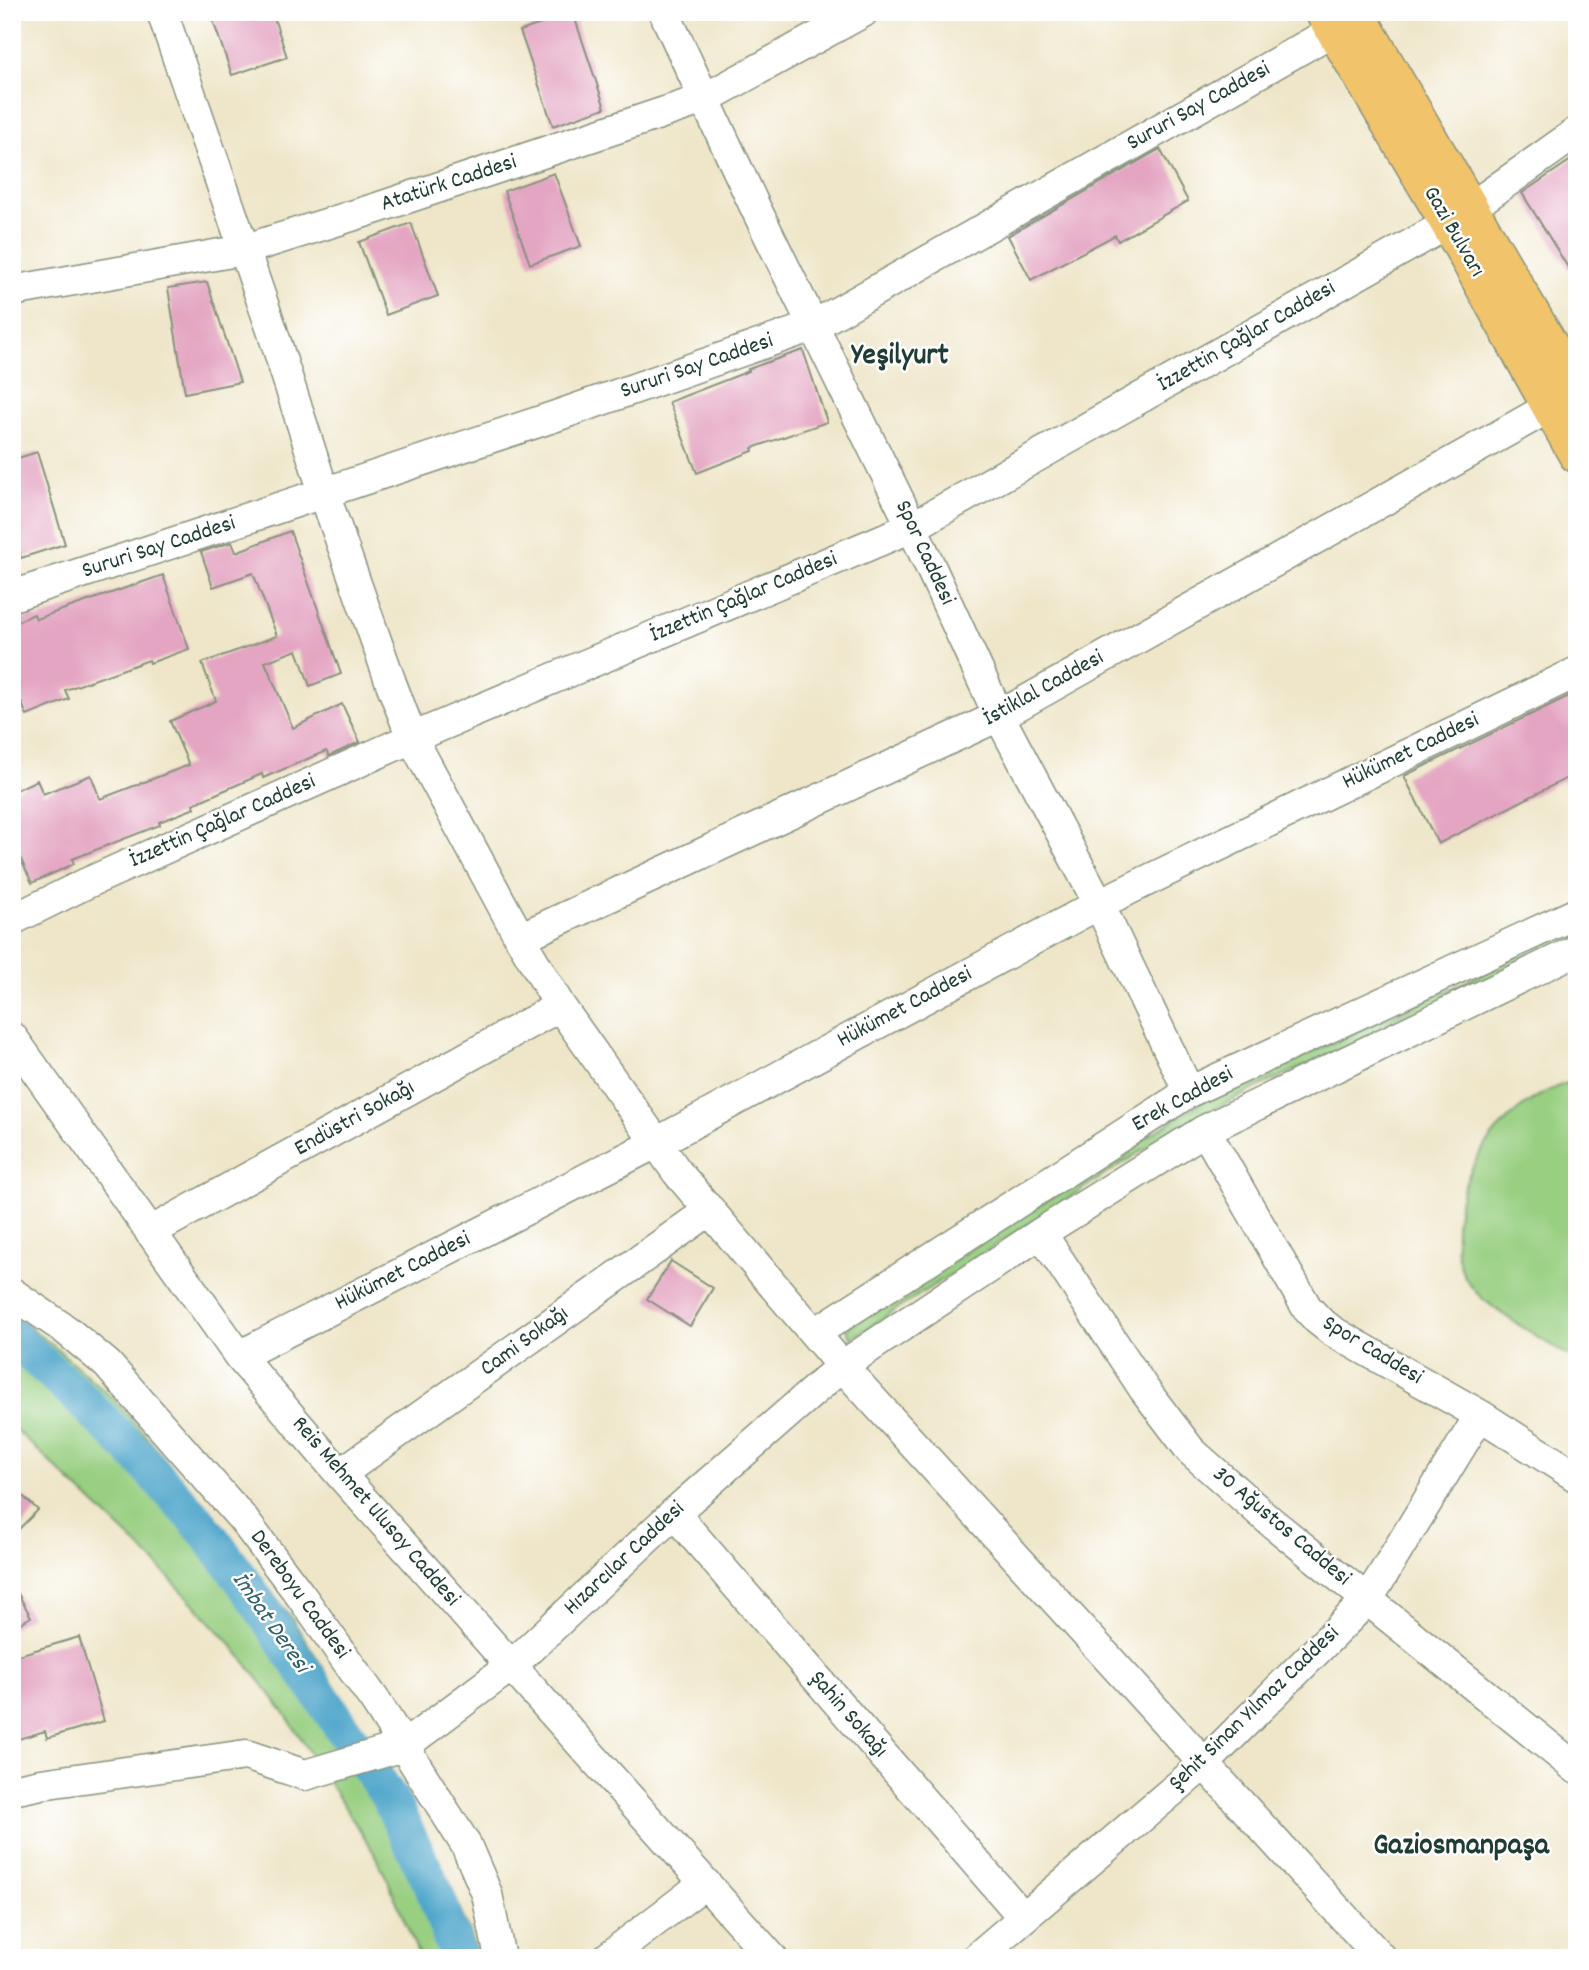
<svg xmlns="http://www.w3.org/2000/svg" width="1589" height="1970" viewBox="0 0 1589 1970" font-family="Dekko,sans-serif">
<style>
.green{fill:#98cf81;stroke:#5c865a;stroke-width:2}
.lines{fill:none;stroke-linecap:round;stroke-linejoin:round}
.river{stroke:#4ea5ca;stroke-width:37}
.building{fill:#e4a5c2}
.minor-casing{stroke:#87927e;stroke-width:33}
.major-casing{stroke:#87927e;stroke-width:40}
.minor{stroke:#fff;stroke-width:30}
.major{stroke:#f1c36a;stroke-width:37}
.labels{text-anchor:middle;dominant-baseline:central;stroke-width:5;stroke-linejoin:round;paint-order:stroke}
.street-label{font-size:23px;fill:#1f3d34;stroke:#fff}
.water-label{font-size:24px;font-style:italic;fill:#2f6168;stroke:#fff}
.district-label{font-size:30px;font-weight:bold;fill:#1f3d34;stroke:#fff}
</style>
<rect width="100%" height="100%" fill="#fff"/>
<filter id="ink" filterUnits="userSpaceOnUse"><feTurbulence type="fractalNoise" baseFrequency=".0143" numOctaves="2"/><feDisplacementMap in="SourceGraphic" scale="14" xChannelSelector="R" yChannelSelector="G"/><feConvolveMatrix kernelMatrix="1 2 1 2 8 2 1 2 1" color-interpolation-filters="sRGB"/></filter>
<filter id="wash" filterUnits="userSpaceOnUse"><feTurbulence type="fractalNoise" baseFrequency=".00686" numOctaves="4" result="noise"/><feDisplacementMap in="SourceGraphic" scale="28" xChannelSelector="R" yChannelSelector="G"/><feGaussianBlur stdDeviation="1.57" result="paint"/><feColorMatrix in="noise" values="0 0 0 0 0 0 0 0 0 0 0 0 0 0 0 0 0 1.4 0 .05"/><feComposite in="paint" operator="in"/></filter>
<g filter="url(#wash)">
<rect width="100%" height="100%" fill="#efe6c9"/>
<!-- green -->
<path class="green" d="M 1577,928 L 1577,939 L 1403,1022 L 1260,1086 L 1177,1128 L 852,1338 L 846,1328 L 1202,1102 L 1421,1003 Z
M 1577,1080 L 1577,1361 C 1550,1343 1485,1308 1469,1284 C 1455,1263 1454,1240 1457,1217 C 1466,1153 1514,1097 1577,1080 Z
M 12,1313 L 56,1348 L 109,1395 L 141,1430 L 291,1617 L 412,1807 L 448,1878 L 479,1958 L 420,1958 L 389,1883 L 374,1853 L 284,1712 L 231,1644 L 152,1559 L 12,1426 Z"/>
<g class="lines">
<!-- river -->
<path class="river" d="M 12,1337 L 80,1398 L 141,1459 L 201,1525 L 243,1581 L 389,1797 L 433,1887 L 458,1958"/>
</g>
<g id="blocks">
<!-- building -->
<path class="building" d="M 210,12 L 272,12 L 287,57 L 232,75 Z
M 573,13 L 605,108 L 553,126 L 520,31 Z
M 1160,149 L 1188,201 L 1118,241 L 1115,235 L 1031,280 L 1008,236 Z
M 1577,156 L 1577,282 L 1522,193 Z
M 554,173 L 581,246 L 530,264 L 504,191 Z
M 411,223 L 438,296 L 386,315 L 359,242 Z
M 207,282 L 240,382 L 185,393 L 168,288 Z
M 803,350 L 827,422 L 752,448 L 753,451 L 697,473 L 669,402 L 749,371 L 748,369 Z
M 37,452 L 65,544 L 21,558 L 12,529 L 12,460 Z
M 290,531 L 341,674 L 310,686 L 297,650 L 265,662 L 293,728 L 342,704 L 360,742 L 329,756 L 326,751 L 263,778 L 262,774 L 193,804 L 195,808 L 159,822 L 160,825 L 72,859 L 74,864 L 32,883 L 12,841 L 12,792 L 37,780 L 43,794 L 91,775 L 100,799 L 189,765 L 170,721 L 216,701 L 202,663 L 277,636 L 253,573 L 213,587 L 201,552 L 232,542 L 236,552 Z
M 163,575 L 189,649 L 150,663 L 149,660 L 65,690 L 69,699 L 27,716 L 12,679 L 12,624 L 34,614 L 36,619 Z
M 1577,692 L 1577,773 L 1438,844 L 1404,776 Z
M 671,1261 L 713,1288 L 690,1326 L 647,1299 Z
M 12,1486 L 38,1510 L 12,1536 Z
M 12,1583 L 31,1617 L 12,1628 Z
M 79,1637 L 104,1721 L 47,1738 L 45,1731 L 12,1741 L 12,1657 Z"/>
</g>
</g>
<g filter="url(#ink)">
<use href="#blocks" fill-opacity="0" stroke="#87927e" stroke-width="2"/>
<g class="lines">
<defs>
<path id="minor" d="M 162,12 L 272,330 L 324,493 L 391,683 L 412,738 L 520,938 L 560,1006 L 677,1172 L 842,1366 L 1381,1958
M 664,12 L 756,209 L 912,527 L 999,716 L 1099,904 L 1189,1092
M 1470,208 L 1577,132
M 12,291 L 243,250 L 377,208 L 704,99 L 863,12
M 12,596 L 556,416 L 813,326 L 1334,30
M 12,920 L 85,884 L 412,738 L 912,527 L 1449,223
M 520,938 L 999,716 L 1550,407
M 12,1037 L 239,1356 L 340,1474 L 772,1958
M 1205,1130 L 1307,1308 L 1318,1320 L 1332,1331 L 1480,1415 L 1577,1477
M 150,1232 L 560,1006
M 1041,1233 L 1144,1389 L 1191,1451 L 1270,1521 L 1577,1769
M 12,1293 L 66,1330 L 107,1364 L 242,1518 L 301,1596 L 376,1702 L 466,1845 L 487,1894 L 500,1958
M 815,1333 L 1189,1092 L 1577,913
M 239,1356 L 656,1143 L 1099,904 L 1577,672
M 340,1474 L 710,1210
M 674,1513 L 1023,1917
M 12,1790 L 41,1784 L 246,1755 L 305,1775 L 404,1746 L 511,1666 L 674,1513 L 842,1366 L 1041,1233 L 1205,1130 L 1577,950
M 607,1958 L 705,1883
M 976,1958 L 1204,1764 L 1368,1599 L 1480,1415"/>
<path id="major" d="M 1324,12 L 1449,223 L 1577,454
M 1355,12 L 1577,393"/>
</defs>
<!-- minor casing -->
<use href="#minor" class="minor-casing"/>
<!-- major casing -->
<use href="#major" class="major-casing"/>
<!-- minor -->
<use href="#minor" class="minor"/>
<!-- major -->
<use href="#major" class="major"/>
</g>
</g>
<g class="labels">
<!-- street labels -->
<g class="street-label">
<text transform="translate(1199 107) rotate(-29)">Sururi Say Caddesi</text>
<text transform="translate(449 184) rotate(-18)">Atatürk Caddesi</text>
<text transform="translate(1453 232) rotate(60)">Gazi Bulvarı</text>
<text transform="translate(1247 337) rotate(-30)">İzzettin Çağlar Caddesi</text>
<text transform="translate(697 367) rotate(-19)">Sururi Say Caddesi</text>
<text transform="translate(159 548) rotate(-18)">Sururi Say Caddesi</text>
<text transform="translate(924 553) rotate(65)">Spor Caddesi</text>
<text transform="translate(744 598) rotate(-23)">İzzettin Çağlar Caddesi</text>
<text transform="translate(1044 689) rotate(-29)">İstiklal Caddesi</text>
<text transform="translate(1411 752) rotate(-26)">Hükümet Caddesi</text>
<text transform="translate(223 822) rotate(-24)">İzzettin Çağlar Caddesi</text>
<text transform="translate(905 1008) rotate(-28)">Hükümet Caddesi</text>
<text transform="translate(1183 1100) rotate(-29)">Erek Caddesi</text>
<text transform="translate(355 1119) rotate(-29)">Endüstri Sokağı</text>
<text transform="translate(403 1272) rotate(-27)">Hükümet Caddesi</text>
<text transform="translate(525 1342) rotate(-36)">Cami Sokağı</text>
<text transform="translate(1372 1351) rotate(31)">Spor Caddesi</text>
<text transform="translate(375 1512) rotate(49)">Reis Mehmet Ulusoy Caddesi</text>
<text transform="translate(1281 1527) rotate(40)">30 Ağustos Caddesi</text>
<text transform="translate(625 1559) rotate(-43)">Hızarcılar Caddesi</text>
<text transform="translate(299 1595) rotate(54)">Dereboyu Caddesi</text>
<text transform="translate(1255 1709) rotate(-44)">Şehit Sinan Yılmaz Caddesi</text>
<text transform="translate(848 1715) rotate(49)">Şahin Sokağı</text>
</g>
<!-- water labels -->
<g class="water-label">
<text transform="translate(270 1623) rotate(55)">İmbat Deresi</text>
</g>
<!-- district labels -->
<g class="district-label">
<text x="900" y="357">Yeşilyurt</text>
<text x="1461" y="1847">Gaziosmanpaşa</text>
</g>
</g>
<!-- margin -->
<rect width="1589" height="1970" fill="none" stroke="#fff" stroke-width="42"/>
</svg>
